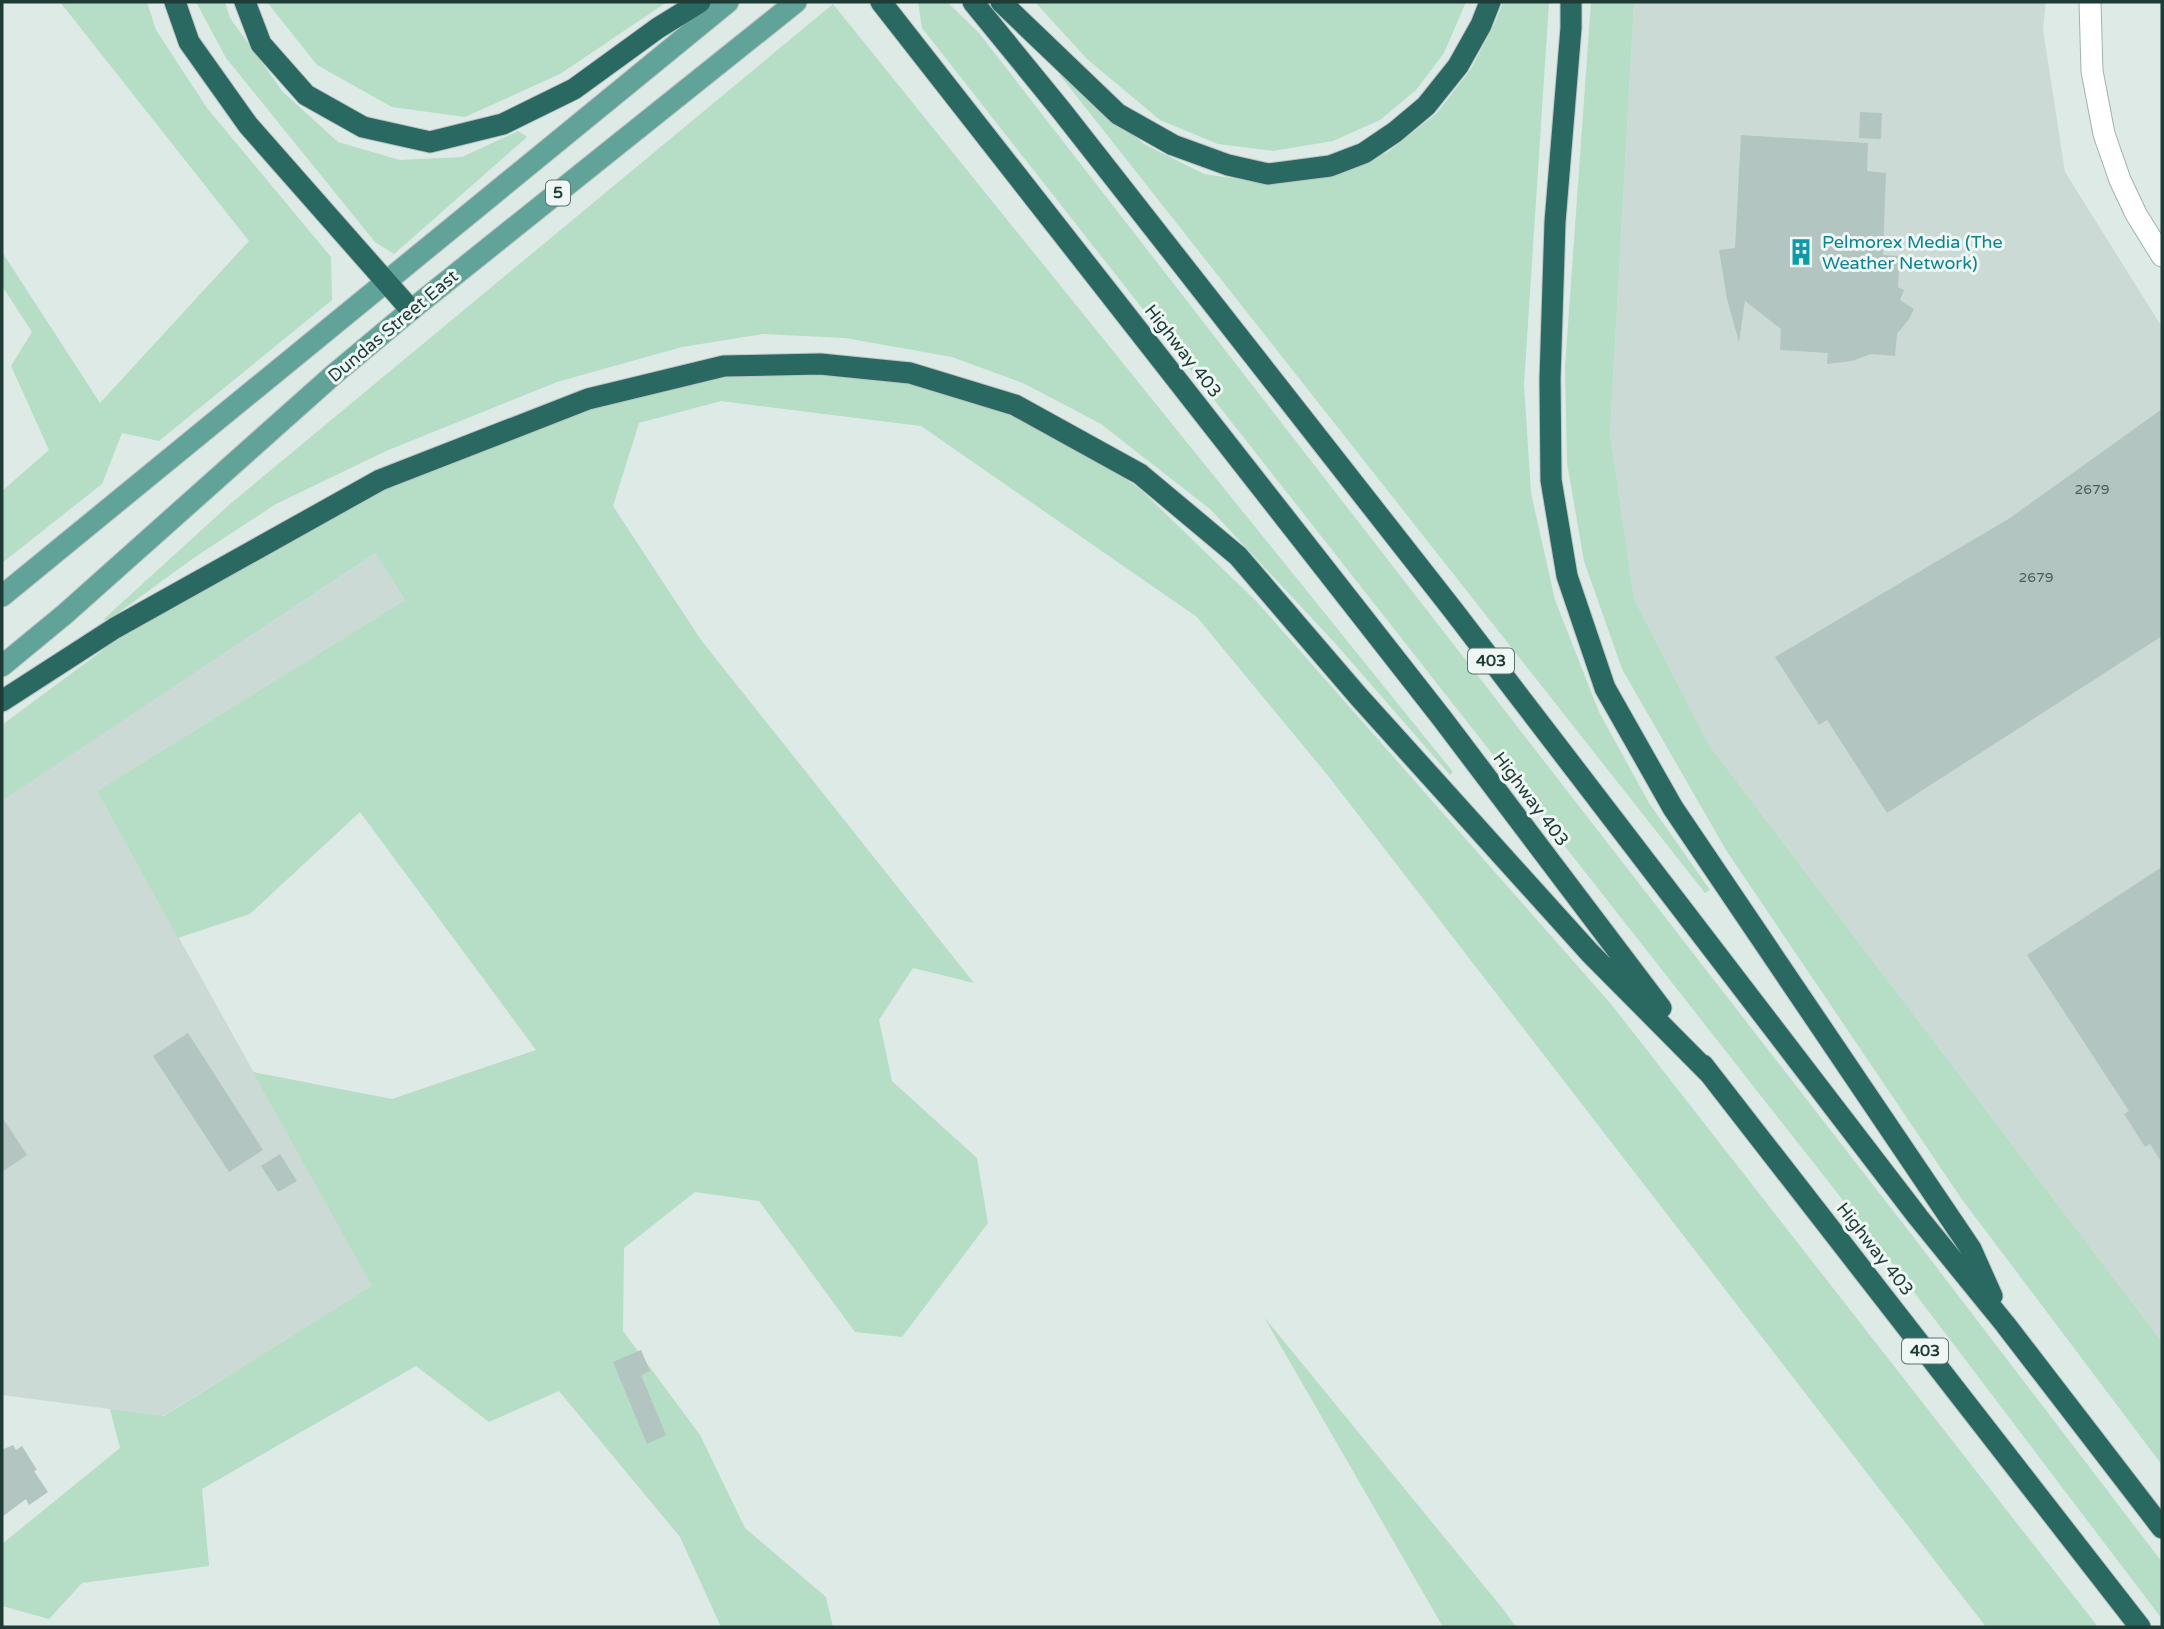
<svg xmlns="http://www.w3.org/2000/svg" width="2164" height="1629" viewBox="0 0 2164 1629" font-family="'Varela Round',sans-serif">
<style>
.built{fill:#ccdad5}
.green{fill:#b6ddc5}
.building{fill:#b3c5c0}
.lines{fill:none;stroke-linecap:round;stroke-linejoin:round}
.minor-casing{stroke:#a1b2ae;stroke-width:23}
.major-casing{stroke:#bcc4c3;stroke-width:23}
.highway-casing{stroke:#bcc4c3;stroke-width:23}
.minor{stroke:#fff;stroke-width:21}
.major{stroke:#61a299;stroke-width:21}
.highway{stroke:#2a6862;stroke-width:21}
.labels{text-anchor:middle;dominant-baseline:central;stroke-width:6;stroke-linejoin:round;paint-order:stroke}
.number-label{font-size:14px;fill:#445e58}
.shield{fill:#eef7f4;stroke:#5d736f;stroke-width:2}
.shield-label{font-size:16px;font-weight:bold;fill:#1f3b36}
.culture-label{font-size:18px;fill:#0d838f;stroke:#eef7f4;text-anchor:start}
.street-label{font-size:18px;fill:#1f3b36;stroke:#eef7f4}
</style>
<rect width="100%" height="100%" fill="#deeae6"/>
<!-- built -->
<path class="built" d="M 1634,2 L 2046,2 L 2043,29 L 2065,172 L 2162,327 L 2162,1342 L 1709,745 L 1634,599 L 1610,433 Z
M 375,553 L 405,600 L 97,791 L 373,1286 L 163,1416 L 2,1395 L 2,801 Z"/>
<!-- green -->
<path class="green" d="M 60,2 L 147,2 L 156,30 L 207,108 L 331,257 L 332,300 L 159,441 L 122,433 L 102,484 L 2,563 L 2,491 L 49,450 L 11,366 L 32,332 L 2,286 L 2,252 L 100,403 L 249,241 Z
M 196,2 L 225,2 L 230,18 L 283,92 L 338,142 L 400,160 L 462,157 L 518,131 L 527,137 L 394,254 L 375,242 L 226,58 Z
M 267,2 L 667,2 L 560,74 L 465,117 L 392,107 L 317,65 Z
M 918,2 L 947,2 L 979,33 L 1918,1243 L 2162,1562 L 2162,1619 L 1882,1250 L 922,28 Z
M 1035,2 L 1466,2 L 1444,53 L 1416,90 L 1380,120 L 1333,141 L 1273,151 L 1218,144 L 1160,120 L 1087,59 Z
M 1503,2 L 1549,2 L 1524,385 L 1531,493 L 1555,600 L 1599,712 L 1649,803 L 1710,890 L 1705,893 L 1059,74 L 1062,71 L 1144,144 L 1204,174 L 1271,184 L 1335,175 L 1388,152 L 1437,113 L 1471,69 L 1495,23 Z
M 1591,2 L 1634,2 L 1610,433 L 1634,599 L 1709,745 L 2162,1342 L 2162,1465 L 1961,1198 L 1726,850 L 1622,669 L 1584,561 L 1567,463 L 1565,367 Z
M 833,4 L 1453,772 L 1450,775 L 1335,643 L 1210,509 L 1101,424 L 1023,383 L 952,357 L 845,338 L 763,334 L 682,347 L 557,382 L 386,451 L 276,504 L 195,557 L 107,621 L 104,619 L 230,504 Z
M 751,365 L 954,387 L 1034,418 L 1139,488 L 1257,602 L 1611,1004 L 2098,1627 L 1986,1627 L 1329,777 L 1197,617 L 921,426 L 721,401 L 639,423 L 613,506 L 701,640 L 974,983 L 913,968 L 879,1020 L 892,1081 L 977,1158 L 988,1223 L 902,1337 L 855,1332 L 759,1201 L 695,1192 L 624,1248 L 623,1331 L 700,1435 L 745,1528 L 826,1597 L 833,1627 L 721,1627 L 680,1537 L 559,1391 L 489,1422 L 416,1366 L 202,1489 L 209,1566 L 82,1583 L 49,1619 L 2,1606 L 2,1544 L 120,1448 L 110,1409 L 164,1416 L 372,1286 L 253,1072 L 392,1099 L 536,1050 L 360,812 L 250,914 L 178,938 L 97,791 L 405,600 L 375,553 L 2,801 L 2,725 L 177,595 L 285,531 L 530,424 Z
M 1264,1317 L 1503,1609 L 1516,1627 L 1443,1627 Z"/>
<!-- building -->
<path class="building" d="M 1860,112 L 1882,113 L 1881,139 L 1859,138 Z
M 1741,135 L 1868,143 L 1867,171 L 1886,173 L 1883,255 L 1900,256 L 1898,287 L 1904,290 L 1900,300 L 1914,309 L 1909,319 L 1897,334 L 1895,356 L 1871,354 L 1852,361 L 1827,364 L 1828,353 L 1780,350 L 1781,329 L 1745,301 L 1739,342 L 1727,299 L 1719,250 L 1735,248 Z
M 2162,409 L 2162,636 L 1887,813 L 1827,720 L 1819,725 L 1775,657 L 2010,518 Z
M 2162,867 L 2162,1163 L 2150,1144 L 2145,1147 L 2124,1114 L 2129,1111 L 2027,955 Z
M 188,1033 L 263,1150 L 229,1172 L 153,1056 Z
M 2,1117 L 27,1155 L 2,1172 Z
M 280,1154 L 297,1181 L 278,1192 L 261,1166 Z
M 641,1350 L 650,1371 L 641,1375 L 666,1435 L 647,1444 L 613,1362 Z
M 13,1445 L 16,1450 L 22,1446 L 37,1470 L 34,1471 L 48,1492 L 29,1505 L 26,1499 L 2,1517 L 2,1450 Z"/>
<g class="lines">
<defs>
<path id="minor" d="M 2090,2 L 2092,71 L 2104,134 L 2120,180 L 2136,214 L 2162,256"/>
<path id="major" d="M 2,596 L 728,2
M 2,666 L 65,614 L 332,376 L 411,310 L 796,2"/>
<path id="highway" d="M 175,2 L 189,42 L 248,125 L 411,310
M 245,2 L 261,44 L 306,95 L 363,127 L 430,142 L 503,124 L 574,89 L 658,28 L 700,2
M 881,2 L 1441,717 L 1661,1008
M 973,2 L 1061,110 L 1453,610 L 1918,1217 L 2005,1324 L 2162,1528
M 1001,2 L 1118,114 L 1173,145 L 1228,165 L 1268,174 L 1330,166 L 1364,153 L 1395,132 L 1426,106 L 1458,66 L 1481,25 L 1490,2
M 1571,2 L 1571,28 L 1555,222 L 1550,379 L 1551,480 L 1567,576 L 1605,688 L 1673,808 L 1971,1249 L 1992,1296
M 2,701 L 115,628 L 380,480 L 588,399 L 724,366 L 820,364 L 910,373 L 1015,405 L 1140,474 L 1238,556 L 1359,697 L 1590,953 L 1710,1074
M 1703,1065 L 2140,1627"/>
</defs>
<!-- minor casing -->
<use href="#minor" class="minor-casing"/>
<!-- major casing -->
<use href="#major" class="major-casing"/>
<!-- highway casing -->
<use href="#highway" class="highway-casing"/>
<!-- minor -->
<use href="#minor" class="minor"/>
<!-- major -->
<use href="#major" class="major"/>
<!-- highway -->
<use href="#highway" class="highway"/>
</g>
<!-- icons -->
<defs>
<symbol id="building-bare" viewBox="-9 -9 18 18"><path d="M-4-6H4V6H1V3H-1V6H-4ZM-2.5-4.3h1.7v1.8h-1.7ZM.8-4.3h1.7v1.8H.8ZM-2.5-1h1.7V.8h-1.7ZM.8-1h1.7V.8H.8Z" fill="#0f9aa8" stroke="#eef7f4" stroke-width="2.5" paint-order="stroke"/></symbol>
</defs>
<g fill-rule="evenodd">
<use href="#building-bare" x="1782" y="233" width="38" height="38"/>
</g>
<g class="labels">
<!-- number labels -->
<g class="number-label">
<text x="2092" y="489">2679</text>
<text x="2036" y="577">2679</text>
</g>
<!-- shield labels -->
<g class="shield">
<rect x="546" y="180.5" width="24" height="25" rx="5"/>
<rect x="1468" y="648.5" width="46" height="25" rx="5"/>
<rect x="1902" y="1338.5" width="46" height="25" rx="5"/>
</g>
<g class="shield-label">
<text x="558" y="193">5</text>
<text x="1491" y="661">403</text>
<text x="1925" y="1351">403</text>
</g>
<!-- culture labels -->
<g class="culture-label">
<text x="1822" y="242">Pelmorex Media (The<tspan x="1822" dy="21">Weather Network)</tspan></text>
</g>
<!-- street labels -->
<g class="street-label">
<text transform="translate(393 326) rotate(-40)">Dundas Street East</text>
<text transform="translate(1183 351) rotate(52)">Highway 403</text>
<text transform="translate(1531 799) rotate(53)">Highway 403</text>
<text transform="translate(1875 1249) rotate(52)">Highway 403</text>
</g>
</g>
<!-- border -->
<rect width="2164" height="1629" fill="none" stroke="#1f3b36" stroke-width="7"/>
</svg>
